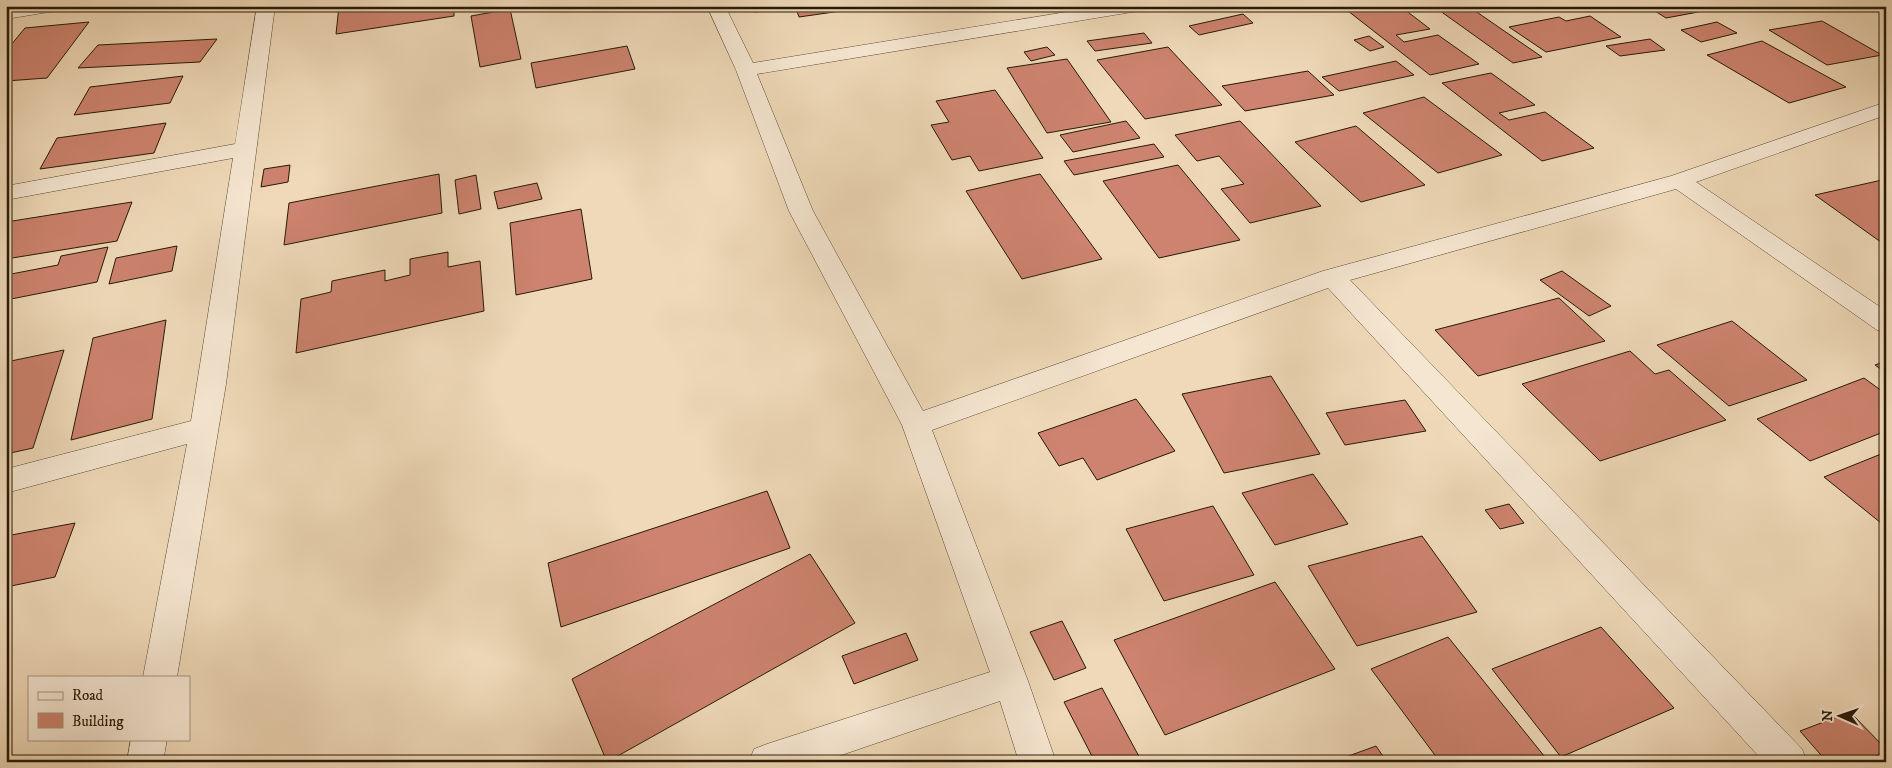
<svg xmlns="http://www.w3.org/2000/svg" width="1892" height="768" viewBox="0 0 1892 768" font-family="'IM FELL DW Pica',serif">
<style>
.building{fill:#cd836f;stroke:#271a06}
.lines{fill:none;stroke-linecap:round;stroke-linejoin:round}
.minor-casing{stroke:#594a32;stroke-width:1}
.minor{fill:#f5e6d1;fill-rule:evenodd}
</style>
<rect width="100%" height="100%" fill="#efd9b8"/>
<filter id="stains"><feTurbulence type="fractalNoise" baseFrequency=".004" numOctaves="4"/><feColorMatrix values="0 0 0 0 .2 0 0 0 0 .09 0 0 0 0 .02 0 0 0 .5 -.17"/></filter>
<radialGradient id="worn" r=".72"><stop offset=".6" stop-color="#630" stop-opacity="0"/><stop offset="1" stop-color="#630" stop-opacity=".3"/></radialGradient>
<!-- building -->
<path class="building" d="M 339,6 L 454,6 L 454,16 L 336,34 Z
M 753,6 L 786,6 L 787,9 L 754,12 Z
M 795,6 L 876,6 L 799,17 Z
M 1371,6 L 1400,6 L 1430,29 L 1396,35 L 1404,42 L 1438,35 L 1479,64 L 1430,75 L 1348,11 Z
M 1446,6 L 1468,6 L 1542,57 L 1513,63 L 1436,8 Z
M 1647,6 L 1703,6 L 1709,10 L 1666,18 Z
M 510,9 L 521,59 L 480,67 L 471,16 Z
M 1243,14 L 1253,23 L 1199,35 L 1189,26 Z
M 1590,16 L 1621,37 L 1546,52 L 1509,27 L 1559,17 L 1566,21 Z
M 1822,21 L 1882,55 L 1827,65 L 1769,30 Z
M 89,22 L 47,78 L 6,81 L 6,51 L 25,28 Z
M 1717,22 L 1737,33 L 1701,42 L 1681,30 Z
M 1144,33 L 1152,43 L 1095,51 L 1087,41 Z
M 1369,36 L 1384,47 L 1370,51 L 1354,40 Z
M 217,39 L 200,62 L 78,68 L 98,45 Z
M 1650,39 L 1665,50 L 1620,56 L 1606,46 Z
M 1762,41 L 1846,87 L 1789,103 L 1707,55 Z
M 627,46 L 635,69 L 536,88 L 531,63 Z
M 1047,47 L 1055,55 L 1031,61 L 1024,52 Z
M 1168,47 L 1222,105 L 1145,119 L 1097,60 Z
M 1067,59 L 1111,122 L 1047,133 L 1007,68 Z
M 1396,61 L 1414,75 L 1339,91 L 1322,77 Z
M 1308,71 L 1334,95 L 1245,111 L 1222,86 Z
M 1491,73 L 1535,105 L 1499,113 L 1509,120 L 1545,112 L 1594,148 L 1542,161 L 1442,83 Z
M 183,76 L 170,103 L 74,115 L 90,87 Z
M 995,90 L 1043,158 L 979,171 L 970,156 L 952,160 L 931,125 L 949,122 L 936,101 Z
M 1424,97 L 1502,155 L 1438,173 L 1363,113 Z
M 1126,121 L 1140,138 L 1073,152 L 1060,135 Z
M 1240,121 L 1321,206 L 1250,223 L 1221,189 L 1244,184 L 1219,156 L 1197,161 L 1175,135 Z
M 166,123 L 154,153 L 40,169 L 57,138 Z
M 1356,126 L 1425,185 L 1361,202 L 1295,142 Z
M 1154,144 L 1164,157 L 1074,175 L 1064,161 Z
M 290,165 L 288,182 L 261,187 L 264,169 Z
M 1178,165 L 1240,240 L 1159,258 L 1103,181 Z
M 439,174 L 442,213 L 284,245 L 289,203 Z
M 1040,174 L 1102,259 L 1022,279 L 966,191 Z
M 476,175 L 481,209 L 459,214 L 455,180 Z
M 1882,180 L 1886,182 L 1885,245 L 1815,195 Z
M 537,183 L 542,199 L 498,209 L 494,192 Z
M 132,202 L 117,241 L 6,259 L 6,222 Z
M 581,209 L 592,279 L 516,295 L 510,223 Z
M 177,246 L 172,271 L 109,284 L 116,258 Z
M 108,247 L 97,282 L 6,300 L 6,275 L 58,265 L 61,256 Z
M 448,252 L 448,267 L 480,261 L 484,311 L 296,353 L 301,299 L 331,292 L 332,281 L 385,270 L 385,281 L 410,275 L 410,259 Z
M 1562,271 L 1611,306 L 1589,316 L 1540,280 Z
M 1559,298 L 1605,341 L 1478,376 L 1435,330 Z
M 166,320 L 152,419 L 71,440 L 93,338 Z
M 1732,321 L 1807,380 L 1729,406 L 1657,345 Z
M 64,350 L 33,448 L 6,454 L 6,362 Z
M 1630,351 L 1655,374 L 1669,370 L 1726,420 L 1600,461 L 1522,384 Z
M 1886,361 L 1886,373 L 1875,365 Z
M 1271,376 L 1320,454 L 1224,473 L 1182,394 Z
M 1864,378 L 1886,394 L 1886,431 L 1810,461 L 1757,419 Z
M 1136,399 L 1175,451 L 1097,480 L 1083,458 L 1059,466 L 1038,433 Z
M 1405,400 L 1426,431 L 1345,445 L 1326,413 Z
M 1886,452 L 1886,527 L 1824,477 Z
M 1313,474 L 1348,524 L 1275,545 L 1242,493 Z
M 767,491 L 790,548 L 561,627 L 548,563 Z
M 1509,504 L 1524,523 L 1500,529 L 1485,510 Z
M 1213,506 L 1254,575 L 1164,601 L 1126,529 Z
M 75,523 L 55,577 L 6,587 L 6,536 Z
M 1422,536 L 1477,612 L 1357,646 L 1308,566 Z
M 810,554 L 855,623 L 607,762 L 572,679 Z
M 1275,582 L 1335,669 L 1165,735 L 1114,640 Z
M 1062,621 L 1086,668 L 1054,680 L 1030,632 Z
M 1601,627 L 1674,708 L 1561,757 L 1492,669 Z
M 906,633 L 918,660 L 854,684 L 842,656 Z
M 1448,637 L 1549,762 L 1440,762 L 1371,669 Z
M 1102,688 L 1142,762 L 1095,762 L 1064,702 Z
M 1850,712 L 1886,749 L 1886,752 L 1861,762 L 1827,762 L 1800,731 Z
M 1376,746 L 1387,762 L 1332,762 Z"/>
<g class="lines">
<defs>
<path id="minor" d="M 20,6 L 64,6 L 61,10 L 55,11 L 6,19 L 6,8 Z
M 257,6 L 275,6 L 226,384 L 177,677 L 143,677 L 187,444 L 6,493 L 6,469 L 191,421 L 233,158 L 6,200 L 6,186 L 235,144 Z
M 707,6 L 725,6 L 753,63 L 1103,6 L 1147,6 L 1144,10 L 1138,11 L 757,74 L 813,211 L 923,411 L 1323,271 L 1671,176 L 1886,102 L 1886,115 L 1696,182 L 1886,311 L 1886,333 L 1877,330 L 1676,189 L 1350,280 L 1802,749 L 1807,762 L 1764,762 L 1328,288 L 932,430 L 1028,681 L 1056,762 L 1019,762 L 1000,701 L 821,762 L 749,762 L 754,749 L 767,744 L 990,672 L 902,425 L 789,211 L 736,70 Z
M 131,739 L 167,739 L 163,762 L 127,762 Z"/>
</defs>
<!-- minor casing -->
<use href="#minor" class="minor-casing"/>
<!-- minor -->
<use href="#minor" class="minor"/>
</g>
<!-- margin -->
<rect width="1892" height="768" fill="none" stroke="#efd9b8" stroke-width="25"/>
<rect x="8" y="8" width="1877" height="753" fill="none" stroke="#271a06" stroke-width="2.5"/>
<rect x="12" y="12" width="1867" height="743" fill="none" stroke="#271a06"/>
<!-- legend -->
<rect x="28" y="676" width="162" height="65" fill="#f5e6d1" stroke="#a39480"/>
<rect x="38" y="692" width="25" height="8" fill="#f5e6d1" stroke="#a39480"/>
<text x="72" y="700" font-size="15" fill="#271a06">Road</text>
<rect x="38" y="713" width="25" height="15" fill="#cd836f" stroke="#a39480"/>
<text x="72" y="726" font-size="15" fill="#271a06">Building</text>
<!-- north arrow -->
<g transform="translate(1840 716) rotate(272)" stroke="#f5e6d1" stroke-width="4" paint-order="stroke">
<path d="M0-4L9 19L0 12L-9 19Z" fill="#271a06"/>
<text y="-8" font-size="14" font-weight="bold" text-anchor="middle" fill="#271a06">N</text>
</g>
<rect width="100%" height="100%" filter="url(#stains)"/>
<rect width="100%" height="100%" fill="url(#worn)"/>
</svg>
